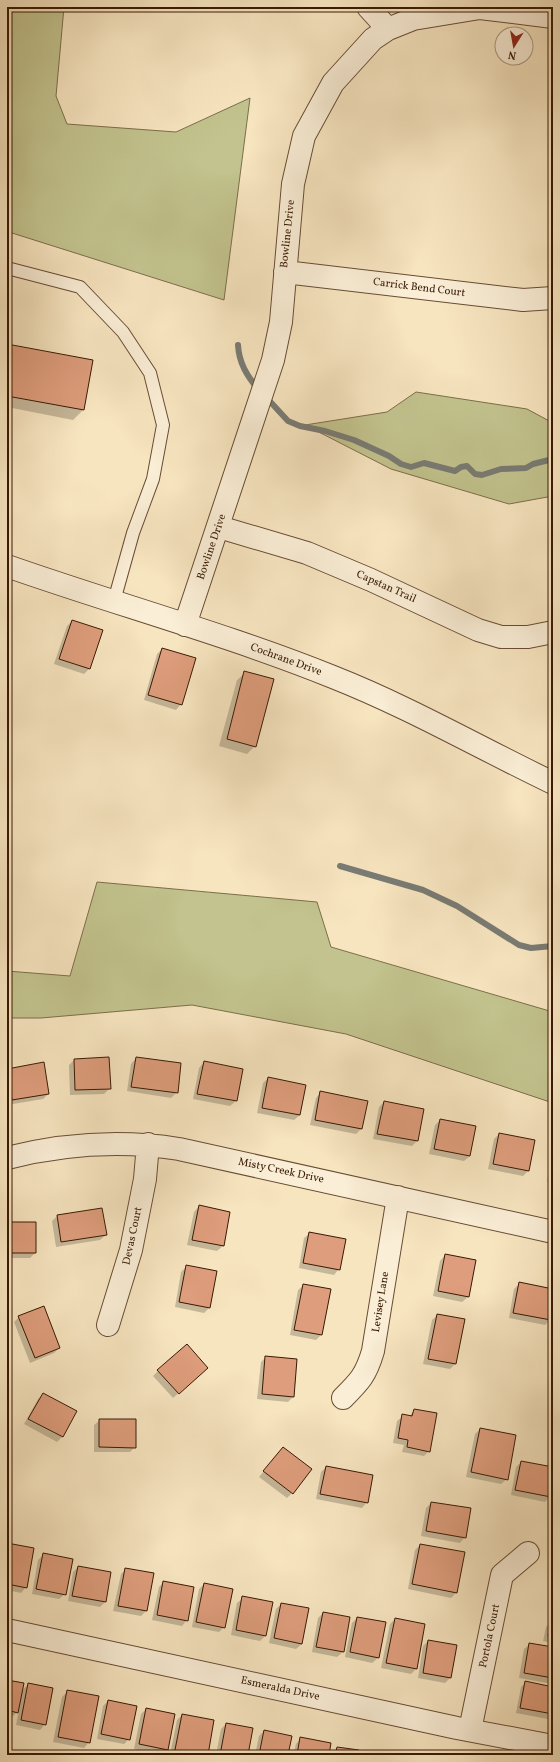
<svg xmlns="http://www.w3.org/2000/svg" width="560" height="1762" viewBox="0 0 560 1762" font-family="Vollkorn,serif">
<style>
.green{fill:#c2c38e;stroke:#7d6e4a}
.shadow{fill:#0003}
.lines{fill:none;stroke-linecap:round;stroke-linejoin:round}
.stream{stroke:#797b74;stroke-width:6}
.building{fill:#de9d7c;stroke:#381905}
.service-casing{stroke:#684c34;stroke-width:14}
.minor-casing{stroke:#684c34;stroke-width:24}
.service{stroke:#faeed6;stroke-width:12}
.minor{stroke:#faeed6;stroke-width:22}
.labels{text-anchor:middle;dominant-baseline:central;stroke-width:3;stroke-linejoin:round;paint-order:stroke}
.street-label{font-size:11px;fill:#381905;stroke:#faeed6}
</style>
<rect width="100%" height="100%" fill="#f7e5c0"/>
<filter id="stains"><feTurbulence type="fractalNoise" baseFrequency=".005" numOctaves="4"/><feColorMatrix values="0 0 0 0 .2 0 0 0 0 .09 0 0 0 0 .02 0 0 0 .5 -.17"/></filter>
<radialGradient id="worn" r=".72"><stop offset=".6" stop-color="#630" stop-opacity="0"/><stop offset="1" stop-color="#630" stop-opacity=".3"/></radialGradient>
<!-- green -->
<path class="green" d="M 7,7 L 64,7 L 56,96 L 67,124 L 176,132 L 250,98 L 224,300 L 12,233 L 7,230 Z
M 416,392 L 527,409 L 553,423 L 553,496 L 509,504 L 391,469 L 305,425 L 387,412 Z
M 97,882 L 317,902 L 331,947 L 553,1012 L 553,1103 L 346,1034 L 192,1005 L 41,1018 L 7,1018 L 7,971 L 70,976 Z"/>
<!-- shadow -->
<path class="shadow" d="M 7,345 L 83,410 L 73,420 L 7,407 Z
M 72,621 L 89,669 L 84,674 L 54,664 L 67,626 Z
M 162,649 L 181,704 L 176,710 L 144,700 L 157,654 Z
M 245,673 L 255,746 L 247,754 L 219,746 L 237,680 Z
M 136,1058 L 177,1092 L 171,1098 L 127,1091 L 131,1064 Z
M 74,1060 L 110,1088 L 104,1094 L 70,1095 L 69,1065 Z
M 204,1062 L 242,1070 L 236,1101 L 230,1106 L 193,1099 L 199,1068 Z
M 7,1069 L 48,1094 L 43,1099 L 7,1105 Z
M 268,1078 L 300,1115 L 294,1120 L 257,1113 L 263,1083 Z
M 321,1092 L 361,1129 L 356,1134 L 310,1125 L 316,1098 Z
M 384,1102 L 423,1110 L 417,1141 L 412,1146 L 373,1139 L 379,1107 Z
M 440,1120 L 475,1127 L 470,1156 L 464,1161 L 429,1154 L 435,1125 Z
M 499,1134 L 528,1171 L 523,1176 L 488,1169 L 494,1139 Z
M 553,1152 L 553,1183 L 547,1182 Z
M 199,1206 L 229,1212 L 223,1246 L 217,1251 L 187,1245 L 194,1212 Z
M 57,1216 L 106,1235 L 100,1240 L 56,1247 L 52,1221 Z
M 7,1223 L 35,1253 L 30,1258 L 7,1258 Z
M 310,1233 L 339,1269 L 334,1275 L 299,1268 L 304,1238 Z
M 445,1255 L 468,1297 L 462,1302 L 433,1296 L 440,1261 Z
M 187,1266 L 209,1308 L 204,1313 L 175,1307 L 181,1272 Z
M 520,1283 L 553,1290 L 553,1306 L 550,1320 L 545,1325 L 509,1318 L 514,1289 Z
M 304,1285 L 321,1335 L 316,1340 L 290,1335 L 298,1290 Z
M 437,1315 L 463,1320 L 455,1364 L 450,1369 L 423,1364 L 432,1320 Z
M 19,1317 L 59,1348 L 54,1353 L 30,1363 L 14,1322 Z
M 266,1357 L 296,1360 L 293,1397 L 288,1402 L 257,1399 L 261,1362 Z
M 158,1371 L 202,1373 L 173,1398 L 153,1376 Z
M 43,1394 L 76,1412 L 62,1437 L 57,1442 L 24,1424 L 38,1399 Z
M 414,1410 L 429,1451 L 424,1456 L 402,1452 L 404,1445 L 393,1443 L 397,1421 L 403,1416 L 409,1417 Z
M 100,1420 L 135,1447 L 130,1452 L 94,1452 L 94,1425 Z
M 480,1429 L 507,1479 L 501,1484 L 466,1477 L 475,1434 Z
M 283,1448 L 292,1493 L 287,1498 L 259,1477 Z
M 521,1462 L 553,1468 L 553,1482 L 550,1496 L 545,1502 L 511,1495 L 516,1467 Z
M 326,1467 L 367,1502 L 362,1508 L 316,1499 L 321,1472 Z
M 431,1503 L 465,1537 L 460,1543 L 421,1536 L 426,1508 Z
M 7,1544 L 26,1587 L 21,1593 L 7,1590 Z
M 420,1545 L 456,1593 L 451,1598 L 408,1589 L 415,1550 Z
M 44,1554 L 65,1594 L 59,1599 L 32,1594 L 38,1560 Z
M 78,1567 L 110,1573 L 105,1602 L 100,1607 L 68,1601 L 73,1572 Z
M 126,1569 L 146,1611 L 141,1616 L 113,1611 L 121,1574 Z
M 164,1582 L 187,1620 L 182,1626 L 152,1620 L 159,1587 Z
M 204,1584 L 224,1627 L 219,1632 L 192,1627 L 199,1589 Z
M 243,1598 L 265,1636 L 260,1641 L 231,1635 L 237,1603 Z
M 281,1604 L 302,1644 L 296,1649 L 269,1643 L 276,1609 Z
M 323,1613 L 343,1652 L 337,1657 L 312,1652 L 318,1618 Z
M 357,1618 L 378,1658 L 372,1663 L 345,1657 L 352,1623 Z
M 395,1619 L 424,1625 L 416,1669 L 411,1674 L 381,1668 L 390,1624 Z
M 551,1622 L 553,1622 L 553,1643 L 543,1641 L 546,1627 Z
M 428,1641 L 450,1678 L 445,1683 L 418,1678 L 423,1646 Z
M 530,1644 L 553,1648 L 552,1678 L 547,1683 L 519,1678 L 524,1649 Z
M 7,1681 L 21,1691 L 29,1684 L 45,1724 L 40,1730 L 16,1725 L 19,1710 L 12,1717 L 7,1716 Z
M 526,1682 L 553,1688 L 553,1720 L 516,1713 L 521,1687 Z
M 67,1692 L 89,1742 L 84,1748 L 53,1742 L 62,1697 Z
M 108,1701 L 129,1739 L 124,1744 L 97,1739 L 103,1706 Z
M 146,1709 L 167,1750 L 162,1755 L 134,1749 L 141,1714 Z
M 182,1715 L 207,1755 L 170,1755 L 177,1720 Z
M 226,1724 L 247,1755 L 216,1755 L 221,1729 Z
M 264,1731 L 287,1755 L 255,1755 L 259,1736 Z
M 301,1738 L 328,1755 L 293,1755 L 296,1744 Z
M 337,1748 L 357,1755 L 331,1755 Z"/>
<g class="lines">
<!-- stream -->
<path class="stream" d="M 238,345 C 239,363 247,376 258,389
M 265,396 L 288,421 L 300,426 L 325,431 L 354,440 L 389,456 L 401,464 L 411,467 L 424,463 L 455,471 L 461,467 L 467,466 L 475,474 L 482,475 L 501,469 L 526,468 L 533,464 L 553,459
M 340,866 L 423,890 L 457,906 L 519,945 L 531,948 L 553,946"/>
</g>
<!-- building -->
<path class="building" d="M 7,344 L 93,360 L 84,410 L 7,396 Z
M 72,620 L 103,630 L 90,669 L 59,659 Z
M 162,648 L 196,658 L 182,705 L 148,695 Z
M 244,671 L 274,679 L 256,747 L 227,739 Z
M 109,1057 L 111,1089 L 75,1090 L 74,1059 Z
M 136,1057 L 181,1063 L 178,1093 L 131,1087 Z
M 204,1061 L 243,1069 L 237,1101 L 197,1094 Z
M 44,1062 L 49,1094 L 12,1100 L 7,1069 Z
M 268,1077 L 306,1085 L 300,1115 L 262,1108 Z
M 320,1091 L 368,1101 L 362,1129 L 315,1120 Z
M 384,1101 L 424,1109 L 418,1141 L 377,1134 Z
M 440,1119 L 476,1126 L 470,1156 L 434,1149 Z
M 499,1133 L 535,1140 L 529,1171 L 493,1164 Z
M 199,1205 L 230,1212 L 224,1246 L 192,1240 Z
M 102,1208 L 107,1235 L 61,1242 L 57,1215 Z
M 7,1222 L 36,1222 L 36,1253 L 7,1253 Z
M 309,1232 L 346,1239 L 340,1270 L 303,1263 Z
M 445,1254 L 476,1260 L 469,1297 L 438,1291 Z
M 186,1265 L 217,1271 L 210,1308 L 179,1302 Z
M 519,1282 L 553,1289 L 553,1311 L 551,1320 L 513,1313 Z
M 303,1284 L 331,1289 L 322,1335 L 294,1330 Z
M 44,1306 L 60,1348 L 35,1358 L 18,1316 Z
M 437,1314 L 465,1319 L 456,1364 L 428,1359 Z
M 187,1344 L 208,1368 L 179,1394 L 157,1370 Z
M 265,1356 L 297,1359 L 294,1397 L 262,1394 Z
M 43,1393 L 77,1411 L 63,1437 L 28,1419 Z
M 414,1409 L 437,1413 L 430,1452 L 407,1447 L 408,1440 L 398,1438 L 402,1414 L 412,1416 Z
M 99,1419 L 136,1419 L 136,1448 L 99,1447 Z
M 480,1428 L 516,1435 L 508,1480 L 471,1472 Z
M 283,1447 L 312,1469 L 293,1494 L 263,1471 Z
M 521,1461 L 553,1467 L 553,1487 L 551,1497 L 515,1490 Z
M 326,1466 L 373,1475 L 368,1503 L 320,1494 Z
M 431,1502 L 471,1508 L 466,1538 L 426,1531 Z
M 7,1543 L 34,1548 L 27,1588 L 7,1584 Z
M 420,1544 L 465,1552 L 457,1593 L 412,1584 Z
M 43,1553 L 73,1559 L 66,1595 L 36,1589 Z
M 78,1566 L 111,1572 L 106,1602 L 72,1596 Z
M 125,1568 L 154,1573 L 147,1611 L 118,1606 Z
M 163,1581 L 194,1587 L 188,1621 L 157,1615 Z
M 204,1583 L 233,1589 L 225,1628 L 196,1622 Z
M 242,1596 L 273,1602 L 266,1636 L 236,1630 Z
M 281,1603 L 309,1608 L 302,1644 L 274,1638 Z
M 323,1612 L 350,1617 L 344,1652 L 316,1647 Z
M 357,1617 L 386,1622 L 379,1658 L 350,1652 Z
M 395,1618 L 425,1624 L 417,1669 L 386,1663 Z
M 551,1621 L 553,1621 L 553,1637 L 548,1636 Z
M 428,1640 L 457,1645 L 451,1678 L 423,1673 Z
M 529,1643 L 553,1647 L 553,1678 L 524,1673 Z
M 7,1680 L 24,1683 L 18,1713 L 7,1710 Z
M 525,1681 L 553,1687 L 553,1714 L 520,1708 Z
M 28,1683 L 53,1688 L 46,1725 L 21,1720 Z
M 67,1690 L 99,1696 L 90,1743 L 58,1737 Z
M 108,1700 L 137,1706 L 130,1740 L 101,1734 Z
M 146,1708 L 175,1714 L 168,1750 L 139,1744 Z
M 182,1714 L 214,1720 L 208,1755 L 174,1755 Z
M 226,1723 L 253,1728 L 248,1755 L 220,1755 Z
M 264,1730 L 292,1736 L 288,1755 L 259,1755 Z
M 300,1737 L 331,1743 L 329,1755 L 297,1755 Z
M 337,1747 L 359,1750 L 358,1755 L 335,1755 Z"/>
<g class="lines">
<defs>
<path id="service" d="M 7,268 L 80,287 L 123,332 L 150,373 L 163,425 L 153,479 L 133,533 L 114,601"/>
<path id="minor" d="M 368,7 L 388,29
M 285,272 L 523,300 L 553,298
M 219,527 L 307,553 L 371,580 L 478,630 L 501,637 L 528,637 L 553,632
M 7,566 C 115,604 226,634 333,677 C 409,707 480,748 553,783
M 185,625 L 273,360 L 281,322 L 293,184 L 304,136 L 333,83 L 373,39 L 388,29 L 413,19 L 480,8 L 553,17
M 7,1158 C 63,1144 122,1140 179,1149 L 553,1232
M 108,1325 L 131,1250 L 145,1179 L 148,1144
M 343,1398 C 360,1381 366,1375 373,1351 L 398,1197
M 7,1630 L 457,1728 L 553,1746
M 470,1730 L 502,1575 L 528,1553"/>
</defs>
<!-- service casing -->
<use href="#service" class="service-casing"/>
<!-- minor casing -->
<use href="#minor" class="minor-casing"/>
<!-- service -->
<use href="#service" class="service"/>
<!-- minor -->
<use href="#minor" class="minor"/>
</g>
<g class="labels">
<!-- street labels -->
<g class="street-label">
<text transform="translate(288 234) rotate(-84)">Bowline Drive</text>
<text transform="translate(419 288) rotate(7)">Carrick Bend Court</text>
<text transform="translate(212 547) rotate(-71)">Bowline Drive</text>
<text transform="translate(386 587) rotate(24)">Capstan Trail</text>
<text transform="translate(286 660) rotate(20)">Cochrane Drive</text>
<text transform="translate(281 1171) rotate(12)">Misty Creek Drive</text>
<text transform="translate(133 1236) rotate(-78)">Devas Court</text>
<text transform="translate(381 1302) rotate(-81)">Levisey Lane</text>
<text transform="translate(490 1636) rotate(-78)">Portola Court</text>
<text transform="translate(280 1689) rotate(12)">Esmeralda Drive</text>
</g>
</g>
<!-- margin -->
<rect width="560" height="1762" fill="none" stroke="#f7e5c0" stroke-width="24"/>
<rect x="8" y="8" width="544" height="1746" fill="none" stroke="#381905" stroke-width="2"/>
<rect x="12" y="12" width="536" height="1738" fill="none" stroke="#381905"/>
<!-- north arrow -->
<g transform="translate(514 46) rotate(191)"><circle r="19" fill="#faeed6" stroke="#ac9982"/>
<path d="M0-3L7 15L0 10L-7 15Z" fill="#8f2418"/>
<text y="-6" font-size="11" font-weight="bold" text-anchor="middle" fill="#381905">N</text>
</g>
<rect width="100%" height="100%" filter="url(#stains)"/>
<rect width="100%" height="100%" fill="url(#worn)"/>
</svg>
